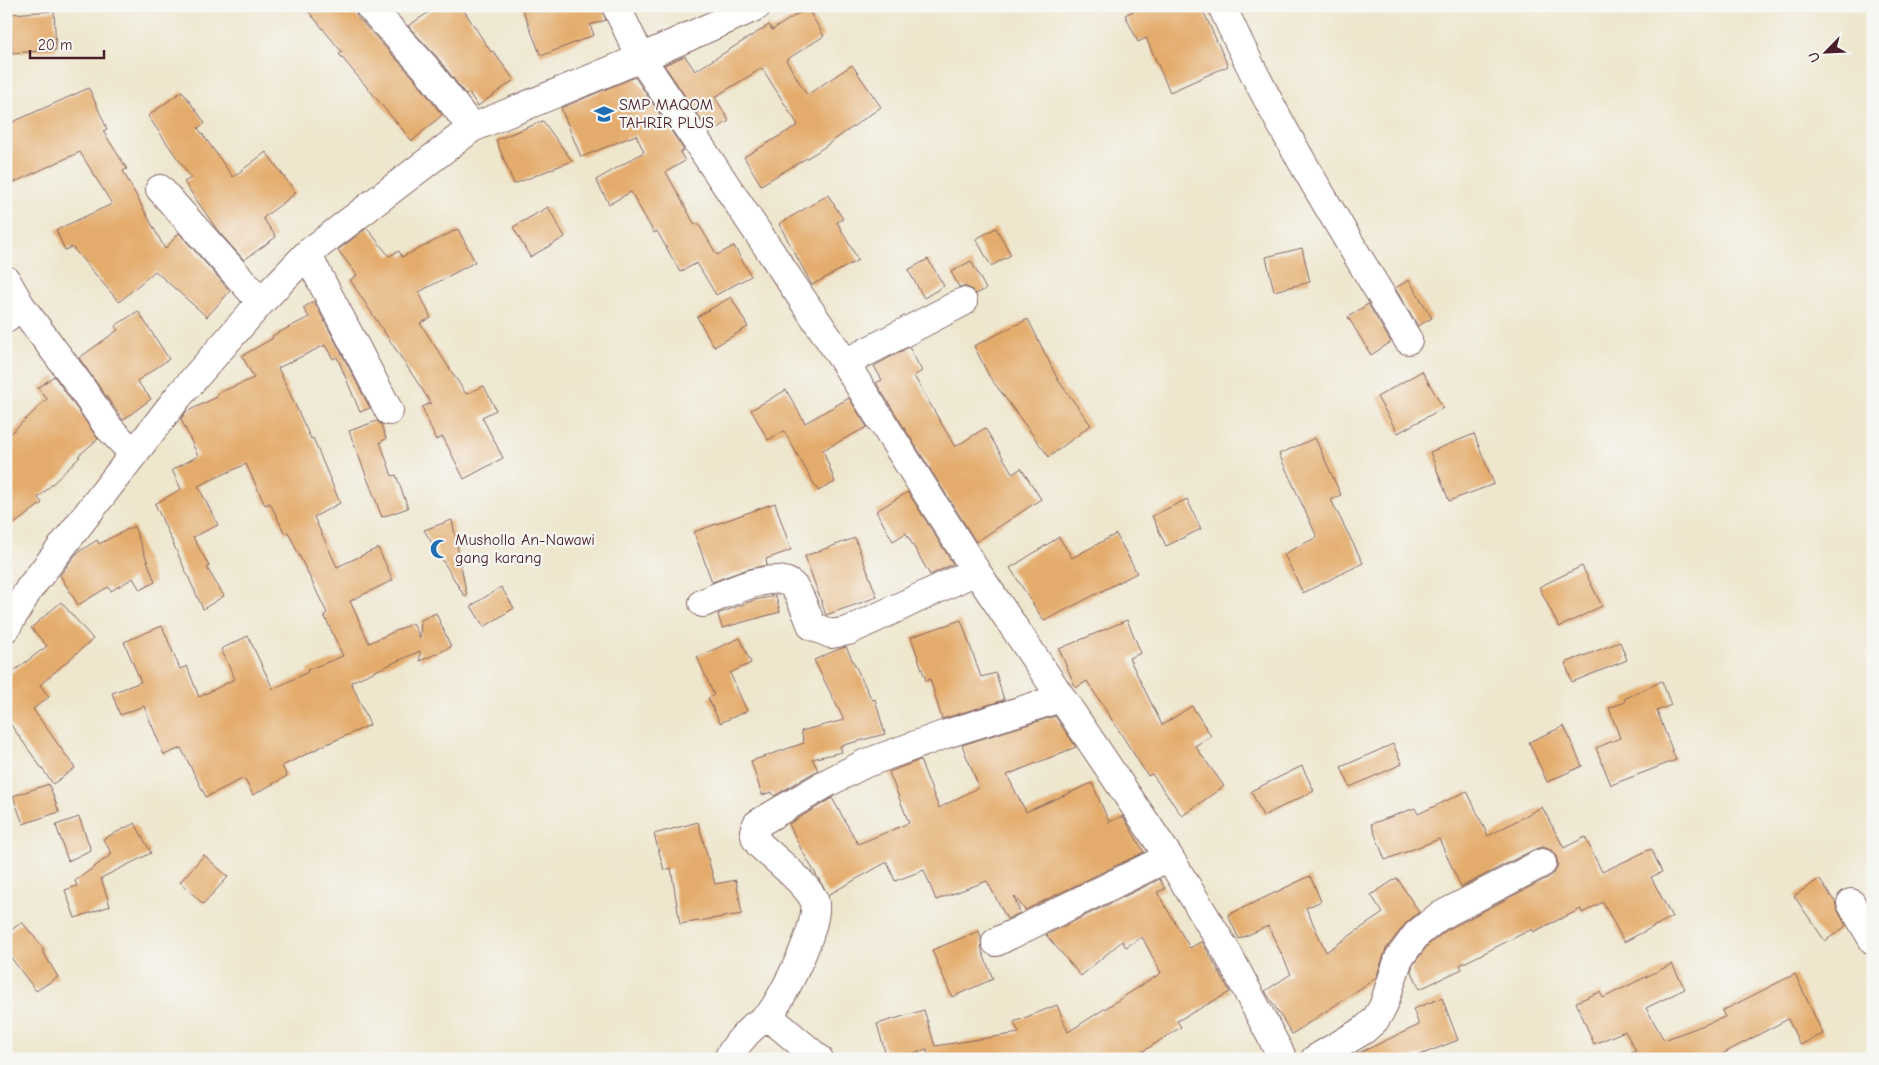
<svg xmlns="http://www.w3.org/2000/svg" width="1879" height="1065" viewBox="0 0 1879 1065" font-family="'Comic Neue',sans-serif">
<style>
.building{fill:#e4ac6c}
.lines{fill:none;stroke-linecap:round;stroke-linejoin:round}
.street-casing{stroke:#836564;stroke-width:30}
.street{stroke:#fff;stroke-width:28}
.labels{text-anchor:middle;dominant-baseline:central;stroke-width:4.5;stroke-linejoin:round;paint-order:stroke}
.poi-label{font-size:16px;fill:#4a1f2b;stroke:#f6f6f2;text-anchor:start}
</style>
<rect width="100%" height="100%" fill="#f6f6f2"/>
<filter id="ink" filterUnits="userSpaceOnUse"><feTurbulence type="fractalNoise" baseFrequency=".02" numOctaves="2"/><feDisplacementMap in="SourceGraphic" scale="10" xChannelSelector="R" yChannelSelector="G"/><feConvolveMatrix kernelMatrix="1 2 1 2 8 2 1 2 1" color-interpolation-filters="sRGB"/></filter>
<filter id="wash" filterUnits="userSpaceOnUse"><feTurbulence type="fractalNoise" baseFrequency=".0096" numOctaves="4" result="noise"/><feDisplacementMap in="SourceGraphic" scale="20" xChannelSelector="R" yChannelSelector="G"/><feGaussianBlur stdDeviation="1.12" result="paint"/><feColorMatrix in="noise" values="0 0 0 0 0 0 0 0 0 0 0 0 0 0 0 0 0 1.4 0 .05"/><feComposite in="paint" operator="in"/></filter>
<g filter="url(#wash)">
<rect width="100%" height="100%" fill="#eee6cd"/>
<g id="blocks">
<!-- building -->
<path class="building" d="M 304,6 L 354,6 L 357,17 L 413,77 L 442,115 L 412,141 L 339,54 L 342,52 Z
M 438,6 L 461,6 L 491,52 L 493,51 L 514,80 L 478,106 L 469,93 L 466,95 L 437,57 L 408,26 Z
M 521,6 L 601,6 L 606,20 L 590,25 L 594,35 L 541,56 Z
M 1143,6 L 1201,6 L 1228,66 L 1170,92 L 1146,38 L 1138,42 L 1125,15 Z
M 807,8 L 824,36 L 786,60 L 807,95 L 852,65 L 881,107 L 817,152 L 761,185 L 744,157 L 798,125 L 762,68 L 715,97 L 729,121 L 710,133 L 664,65 L 685,56 L 695,71 L 769,25 L 772,30 Z
M 54,11 L 56,50 L 12,53 L 10,14 Z
M 635,77 L 684,150 L 680,152 L 685,161 L 666,172 L 695,225 L 698,223 L 717,255 L 734,246 L 751,276 L 716,295 L 697,263 L 680,272 L 657,231 L 654,233 L 631,192 L 609,204 L 596,180 L 644,152 L 636,135 L 581,157 L 561,108 Z
M 89,88 L 107,129 L 103,131 L 127,169 L 123,171 L 165,249 L 179,233 L 230,291 L 207,317 L 155,271 L 119,302 L 72,247 L 65,250 L 56,230 L 112,204 L 80,152 L 6,186 L 6,125 Z
M 182,91 L 205,123 L 198,128 L 233,177 L 266,152 L 296,193 L 263,218 L 276,237 L 244,260 L 218,231 L 184,182 L 191,178 L 148,116 Z
M 543,121 L 572,161 L 514,184 L 496,140 Z
M 828,195 L 843,219 L 837,222 L 858,260 L 812,285 L 779,224 Z
M 548,207 L 565,237 L 530,257 L 513,227 Z
M 367,228 L 389,256 L 399,251 L 402,257 L 458,229 L 475,262 L 419,292 L 431,318 L 420,323 L 466,394 L 484,386 L 496,410 L 482,417 L 503,458 L 464,479 L 443,437 L 436,440 L 422,407 L 431,403 L 350,280 L 357,275 L 338,250 Z
M 996,228 L 1011,255 L 991,266 L 976,239 Z
M 1302,248 L 1310,282 L 1274,291 L 1266,257 Z
M 928,259 L 944,286 L 924,298 L 908,270 Z
M 971,261 L 986,289 L 976,294 L 971,289 L 964,286 L 959,287 L 951,272 Z
M 1409,280 L 1432,318 L 1418,326 L 1395,288 Z
M 731,297 L 748,327 L 714,347 L 697,317 Z
M 314,301 L 370,408 L 360,412 L 337,357 L 333,359 L 325,345 L 278,368 L 311,439 L 313,438 L 340,503 L 314,517 L 337,567 L 378,548 L 393,580 L 350,601 L 369,643 L 413,623 L 420,638 L 421,620 L 436,613 L 451,647 L 420,661 L 420,651 L 351,682 L 370,725 L 327,744 L 282,766 L 287,776 L 253,795 L 244,778 L 206,797 L 181,748 L 164,755 L 144,706 L 120,715 L 112,693 L 141,682 L 124,642 L 162,626 L 180,669 L 187,666 L 199,697 L 235,679 L 221,649 L 248,636 L 273,689 L 308,672 L 307,670 L 343,656 L 324,615 L 327,613 L 288,532 L 285,534 L 270,503 L 265,505 L 246,464 L 198,486 L 218,525 L 193,537 L 209,566 L 207,568 L 224,596 L 203,609 L 155,504 L 181,489 L 172,470 L 198,456 L 181,419 L 186,412 L 217,397 L 216,394 L 254,378 L 242,356 L 273,338 L 272,336 L 309,317 L 303,308 Z
M 1368,304 L 1391,342 L 1371,355 L 1348,317 Z
M 138,311 L 169,359 L 137,381 L 151,399 L 123,420 L 79,358 L 118,330 L 115,326 Z
M 1028,319 L 1058,380 L 1091,425 L 1049,457 L 989,376 L 974,346 Z
M 909,347 L 922,371 L 914,376 L 955,447 L 985,428 L 1013,474 L 1021,468 L 1041,499 L 976,542 L 876,383 L 882,380 L 874,366 Z
M 1422,371 L 1443,408 L 1398,433 L 1377,397 Z
M 54,376 L 98,439 L 78,456 L 80,457 L 38,498 L 42,503 L 6,530 L 6,438 L 47,399 L 38,388 Z
M 786,390 L 805,423 L 849,398 L 867,427 L 823,450 L 835,482 L 818,491 L 784,431 L 768,440 L 751,410 Z
M 377,421 L 381,424 L 386,439 L 380,442 L 392,476 L 396,475 L 408,508 L 382,517 L 349,431 Z
M 1474,434 L 1494,484 L 1449,501 L 1430,452 Z
M 1315,438 L 1341,495 L 1331,500 L 1363,563 L 1303,593 L 1284,554 L 1317,537 L 1279,454 Z
M 908,492 L 953,564 L 930,575 L 906,533 L 893,541 L 876,511 Z
M 1187,499 L 1201,529 L 1166,546 L 1152,516 Z
M 775,503 L 791,550 L 766,559 L 767,565 L 745,570 L 712,582 L 694,532 Z
M 452,520 L 467,596 L 465,597 L 424,530 Z
M 134,526 L 155,582 L 140,590 L 133,578 L 111,591 L 108,587 L 78,605 L 60,575 L 77,553 L 97,540 L 99,544 Z
M 1116,534 L 1137,573 L 1044,621 L 1010,568 L 1059,537 L 1072,558 Z
M 855,538 L 877,597 L 826,615 L 805,556 Z
M 1582,566 L 1602,606 L 1559,627 L 1539,587 Z
M 501,587 L 514,608 L 484,627 L 471,606 Z
M 776,596 L 780,612 L 722,628 L 718,614 L 754,600 Z
M 61,602 L 93,639 L 40,685 L 49,697 L 33,709 L 75,768 L 53,784 L 6,718 L 6,677 L 47,646 L 31,628 Z
M 961,620 L 981,677 L 996,673 L 1004,700 L 942,719 L 930,679 L 926,681 L 911,637 Z
M 1127,620 L 1141,653 L 1129,658 L 1162,725 L 1192,706 L 1211,736 L 1195,746 L 1224,786 L 1182,816 L 1152,774 L 1148,776 L 1087,681 L 1076,688 L 1059,649 Z
M 740,638 L 751,663 L 730,673 L 747,711 L 720,723 L 708,698 L 714,695 L 697,657 Z
M 1620,642 L 1627,660 L 1572,682 L 1565,663 Z
M 846,647 L 872,700 L 875,699 L 885,734 L 840,746 L 842,752 L 812,759 L 818,770 L 774,796 L 772,792 L 762,795 L 751,761 L 804,743 L 801,731 L 844,720 L 814,660 L 839,649 Z
M 1662,681 L 1671,705 L 1657,711 L 1676,760 L 1611,785 L 1596,748 L 1620,738 L 1609,708 L 1625,702 L 1624,699 Z
M 1055,716 L 1076,747 L 1007,775 L 1026,812 L 1092,783 L 1109,822 L 1123,816 L 1144,852 L 1025,910 L 1014,896 L 1020,913 L 1007,919 L 987,881 L 936,900 L 924,870 L 895,881 L 887,862 L 828,895 L 801,849 L 789,824 L 832,798 L 858,844 L 909,823 L 889,772 L 920,760 L 939,808 L 979,787 L 962,745 Z
M 1564,726 L 1582,766 L 1547,782 L 1529,742 Z
M 1393,744 L 1402,764 L 1350,787 L 1341,767 Z
M 1302,766 L 1314,791 L 1263,816 L 1251,791 Z
M 49,784 L 59,812 L 23,824 L 13,796 Z
M 1467,791 L 1488,836 L 1542,807 L 1564,848 L 1585,837 L 1602,872 L 1651,849 L 1662,872 L 1651,877 L 1672,917 L 1624,942 L 1603,902 L 1582,913 L 1581,909 L 1533,932 L 1532,929 L 1460,965 L 1462,969 L 1420,989 L 1411,970 L 1413,965 L 1428,945 L 1447,930 L 1549,877 L 1555,872 L 1558,864 L 1556,856 L 1551,850 L 1543,847 L 1535,849 L 1461,887 L 1439,839 L 1385,860 L 1371,824 L 1415,808 L 1418,814 Z
M 79,817 L 91,850 L 68,861 L 56,825 Z
M 698,822 L 715,884 L 736,880 L 742,914 L 680,924 L 671,868 L 664,870 L 654,834 Z
M 135,823 L 151,853 L 101,878 L 110,906 L 75,918 L 65,890 L 77,886 L 75,881 L 112,854 L 103,839 Z
M 204,855 L 228,877 L 203,904 L 180,882 Z
M 1310,876 L 1321,901 L 1306,908 L 1326,952 L 1383,913 L 1371,895 L 1397,878 L 1419,912 L 1405,924 L 1386,949 L 1376,978 L 1292,1034 L 1265,991 L 1291,974 L 1268,926 L 1239,939 L 1228,915 Z
M 1160,879 L 1165,889 L 1157,892 L 1190,948 L 1202,941 L 1230,992 L 1177,1021 L 1181,1027 L 1131,1059 L 928,1059 L 927,1049 L 896,1059 L 887,1059 L 877,1024 L 924,1010 L 935,1046 L 1019,1033 L 1014,1022 L 1057,1005 L 1068,1032 L 1161,973 L 1142,937 L 1126,947 L 1122,941 L 1081,976 L 1046,935 Z
M 1819,879 L 1835,902 L 1838,911 L 1846,926 L 1825,941 L 1794,896 Z
M 22,922 L 44,949 L 42,950 L 58,977 L 36,991 L 6,951 L 6,934 Z
M 979,931 L 981,938 L 982,951 L 993,979 L 952,997 L 932,950 Z
M 1672,964 L 1685,989 L 1646,1008 L 1664,1040 L 1725,1017 L 1722,1011 L 1795,974 L 1823,1034 L 1800,1045 L 1788,1019 L 1713,1059 L 1620,1059 L 1620,1057 L 1636,1051 L 1625,1031 L 1594,1044 L 1576,1002 L 1600,992 L 1603,998 Z
M 1442,998 L 1458,1040 L 1410,1059 L 1346,1059 L 1419,1025 L 1413,1009 Z"/>
</g>
</g>
<g filter="url(#ink)">
<use href="#blocks" fill-opacity="0" stroke="#836564" stroke-width="1"/>
<g class="lines">
<defs>
<path id="street" d="M 369,6 L 425,67 L 472,128
M 616,6 L 641,58 L 845,363 L 976,571 L 1169,857 L 1228,954 L 1283,1059
M 1222,6 C 1274,123 1343,231 1408,340
M 160,189 L 261,302
M 307,254 L 389,411
M 6,280 L 21,306 L 6,318
M 21,306 L 76,380 L 108,427 L 134,454
M 845,363 L 963,302
M 703,603 C 723,595 777,567 794,587 C 801,596 807,615 812,626 L 831,634 L 848,631 L 976,571
M 6,628 L 29,589 L 178,397 L 261,302 L 307,254 L 472,128 L 641,58 L 757,6
M 1851,903 L 1873,940
M 996,942 L 1169,857
M 768,1016 L 819,1059
M 728,1059 C 733,1048 745,1034 754,1026 C 759,1022 765,1019 769,1015 C 783,998 823,919 814,900 C 805,882 776,860 760,845 L 756,839 L 754,831 L 757,824 L 829,782 L 864,764 L 946,734 L 1061,698
M 1315,1059 L 1364,1030 L 1375,1020 L 1383,1007 L 1399,958 L 1417,934 L 1438,917 L 1542,863"/>
</defs>
<!-- street casing -->
<use href="#street" class="street-casing"/>
<!-- street -->
<use href="#street" class="street"/>
</g>
</g>
<!-- icons -->
<defs>
<symbol id="school-bare" viewBox="-9 -9 18 18"><path d="M0-5L7-2L0 1L-7-2ZM-4 1L0 2.5L4 1V4Q0 6-4 4Z" fill="#1f6fb2" stroke="#f6f6f2" stroke-width="2.5" paint-order="stroke"/></symbol>
<symbol id="mosque-bare" viewBox="-9 -9 18 18"><path d="M3.5-4.9A6 6 0 1 0 3.5 4.9A5 5 0 1 1 3.5-4.9Z" fill="#1f6fb2" stroke="#f6f6f2" stroke-width="2.5" paint-order="stroke"/></symbol>
</defs>
<g fill-rule="evenodd">
<use href="#school-bare" x="590" y="100" width="28" height="28"/>
<use href="#mosque-bare" x="426" y="535" width="28" height="28"/>
</g>
<g class="labels">
<!-- poi labels -->
<g class="poi-label">
<text x="619" y="105">SMP MAQOM<tspan x="619" dy="18">TAHRIR PLUS</tspan></text>
<text x="455" y="540">Musholla An-Nawawi<tspan x="455" dy="18">gang karang</tspan></text>
</g>
</g>
<!-- margin -->
<rect width="1879" height="1065" fill="none" stroke="#f6f6f2" stroke-width="25"/>
<!-- north arrow -->
<g transform="translate(1826 52) rotate(246)" stroke="#f6f6f2" stroke-width="4" paint-order="stroke">
<path d="M0-4L9 19L0 12L-9 19Z" fill="#4a1f2b"/>
<text y="-8" font-size="14" font-weight="bold" text-anchor="middle" fill="#4a1f2b">U</text>
</g>
<!-- scale -->
<path d="M30 50v8h74v-8" fill="none" stroke="#4a1f2b" stroke-width="2.5"/>
<text x="38" y="50" font-size="15" fill="#4a1f2b" stroke="#f6f6f2" stroke-width="4" paint-order="stroke">20 m</text>
</svg>
